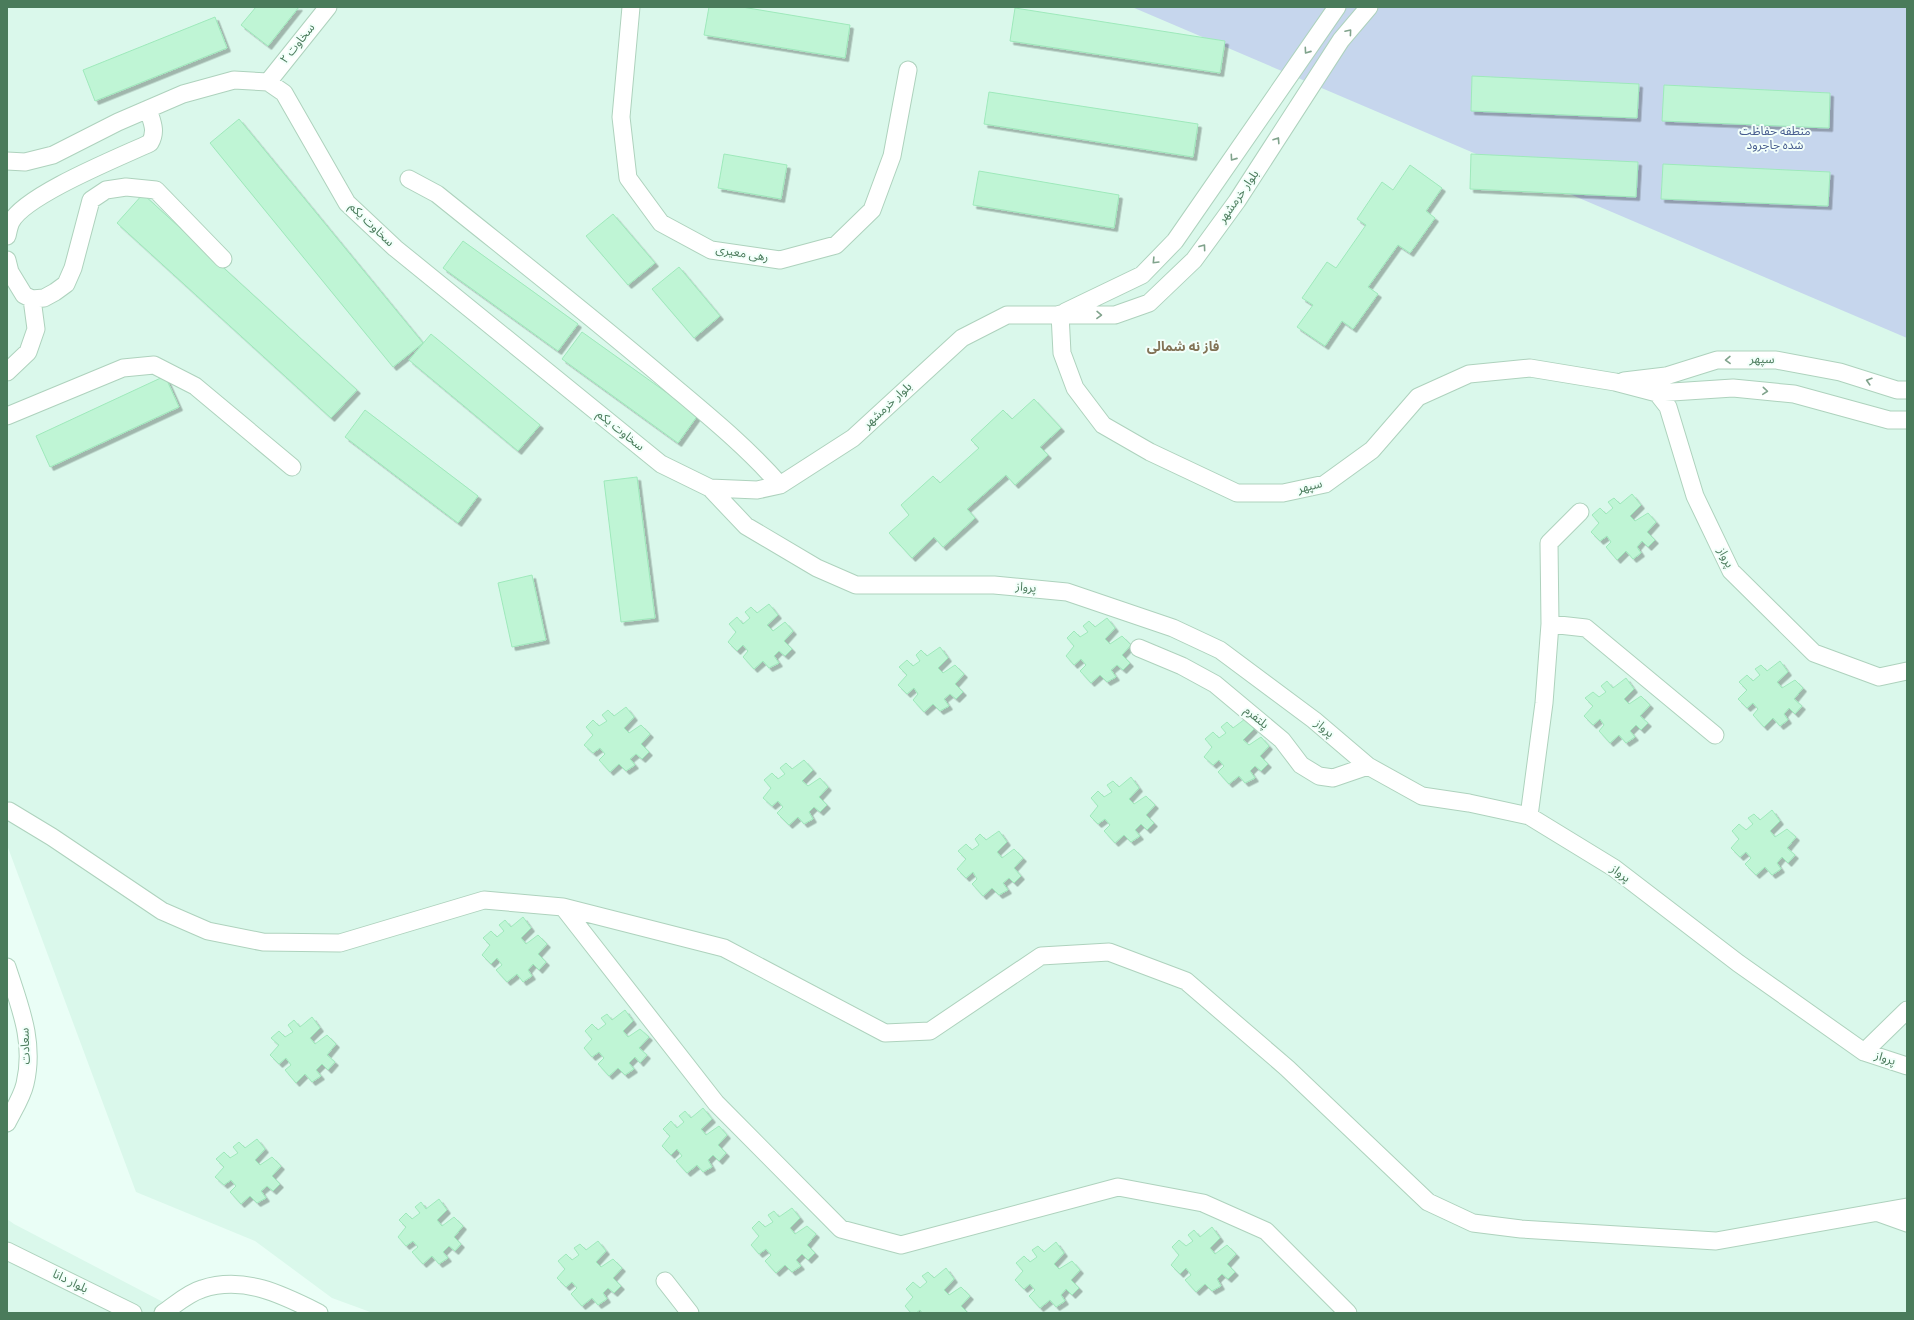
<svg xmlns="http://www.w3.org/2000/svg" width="1914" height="1320" viewBox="0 0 1914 1320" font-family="Overpass,'Noto Sans Arabic',sans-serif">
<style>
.residential{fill:#daf8eb}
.green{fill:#c6d6ed}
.building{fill:#bff5d5;stroke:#9ee9bb;filter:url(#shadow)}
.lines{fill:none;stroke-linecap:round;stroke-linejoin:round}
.minor-casing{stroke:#aed2bd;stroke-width:19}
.minor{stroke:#fff;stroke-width:17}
.oneway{stroke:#80a38c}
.labels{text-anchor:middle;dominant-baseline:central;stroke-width:4;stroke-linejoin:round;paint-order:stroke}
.street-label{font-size:12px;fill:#4a7b5b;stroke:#f2fffa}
.park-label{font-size:12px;fill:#465c8e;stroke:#f2fffa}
.neighbourhood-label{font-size:13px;font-weight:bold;fill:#827356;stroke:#f2fffa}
</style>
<defs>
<filter id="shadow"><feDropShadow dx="3.5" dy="3.5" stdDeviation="0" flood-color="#0004"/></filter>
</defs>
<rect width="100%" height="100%" fill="#eafef6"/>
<!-- residential -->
<path class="residential" d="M 7,7 L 1907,7 L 1907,1313 L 373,1313 L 332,1298 L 255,1241 L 136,1192 L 7,845 Z
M 7,1219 L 14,1224 L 184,1313 L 7,1313 Z"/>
<!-- green -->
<path class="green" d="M 1132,7 L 1907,7 L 1907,338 Z"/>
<!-- building -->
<path class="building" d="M 256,7 L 299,7 L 268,46 L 241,25 Z
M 709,7 L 742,7 L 850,25 L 845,58 L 704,35 Z
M 1015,8 L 1225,41 L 1220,73 L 1010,41 Z
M 215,17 L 227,48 L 95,101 L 83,70 Z
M 1472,76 L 1639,84 L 1637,118 L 1471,111 Z
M 1664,85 L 1830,93 L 1829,128 L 1662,121 Z
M 989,92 L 1198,124 L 1193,157 L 984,124 Z
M 239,119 L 423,343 L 393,367 L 210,143 Z
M 724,154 L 787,165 L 781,199 L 718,188 Z
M 1471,154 L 1638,162 L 1636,197 L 1470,189 Z
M 1663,164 L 1830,172 L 1828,206 L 1661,199 Z
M 1410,165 L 1442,188 L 1426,211 L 1435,218 L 1410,253 L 1398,245 L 1368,287 L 1378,294 L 1353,329 L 1342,321 L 1325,346 L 1297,327 L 1313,305 L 1302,298 L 1327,262 L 1336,268 L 1366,225 L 1357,219 L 1382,182 L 1393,190 Z
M 979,171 L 1119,195 L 1114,228 L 973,205 Z
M 143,194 L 357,390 L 331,418 L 117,223 Z
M 613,214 L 655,263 L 628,285 L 586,236 Z
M 463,241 L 578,324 L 558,351 L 443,268 Z
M 679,267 L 720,316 L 694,338 L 652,289 Z
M 582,332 L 698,415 L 678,443 L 562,359 Z
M 431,334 L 540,425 L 518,451 L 409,360 Z
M 165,376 L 179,407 L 50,467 L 36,436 Z
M 1034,399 L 1061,428 L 1040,447 L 1048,455 L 1015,485 L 1006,475 L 967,509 L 975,518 L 943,547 L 934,537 L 912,558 L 889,533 L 909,515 L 901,505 L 933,476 L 940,483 L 979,448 L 971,440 L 1003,410 L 1012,419 Z
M 365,410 L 478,496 L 458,523 L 345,437 Z
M 637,477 L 655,618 L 621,622 L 604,481 Z
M 1632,494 L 1641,505 L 1630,516 L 1635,521 L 1648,513 L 1656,522 L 1647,532 L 1655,540 L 1648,547 L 1642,541 L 1637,547 L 1641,553 L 1633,559 L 1626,551 L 1617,560 L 1606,547 L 1611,542 L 1607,536 L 1600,541 L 1591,532 L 1599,523 L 1592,515 L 1600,508 L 1606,514 L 1613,508 L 1608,502 L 1614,498 L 1620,504 Z
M 532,575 L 546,640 L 512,647 L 498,583 Z
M 769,604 L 778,615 L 767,625 L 773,631 L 785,622 L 793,631 L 784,641 L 792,649 L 785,656 L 779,651 L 774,656 L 779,663 L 769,668 L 763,661 L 754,669 L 743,657 L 748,651 L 743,645 L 737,651 L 728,642 L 736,632 L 729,624 L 737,617 L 743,624 L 750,618 L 745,612 L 751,607 L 757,613 Z
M 1107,618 L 1115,628 L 1105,639 L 1110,644 L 1122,636 L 1131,645 L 1122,655 L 1130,663 L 1123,670 L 1117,665 L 1111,670 L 1116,677 L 1107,682 L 1100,675 L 1091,683 L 1080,671 L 1086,665 L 1081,659 L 1074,665 L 1066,656 L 1074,646 L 1067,638 L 1074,631 L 1080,637 L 1088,632 L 1083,626 L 1089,621 L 1095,627 Z
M 940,647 L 948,658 L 938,668 L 943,673 L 955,665 L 964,674 L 955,684 L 963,692 L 956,699 L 950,694 L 944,699 L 949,706 L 940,711 L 933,704 L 924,712 L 913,700 L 918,694 L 914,688 L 907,694 L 898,685 L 907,675 L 899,667 L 907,660 L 913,666 L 920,661 L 916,655 L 921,650 L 927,656 Z
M 1780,661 L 1788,672 L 1777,682 L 1782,688 L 1795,680 L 1803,688 L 1794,699 L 1802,706 L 1795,714 L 1789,708 L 1784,714 L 1788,720 L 1780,726 L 1773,718 L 1764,727 L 1753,715 L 1758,709 L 1753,703 L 1747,708 L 1738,699 L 1747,690 L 1739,682 L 1747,675 L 1753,681 L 1760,675 L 1755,669 L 1761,665 L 1767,671 Z
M 1626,678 L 1634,689 L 1624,699 L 1629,704 L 1641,696 L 1650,705 L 1640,716 L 1648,723 L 1641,730 L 1636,725 L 1630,731 L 1635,737 L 1626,743 L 1619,735 L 1610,743 L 1599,731 L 1604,725 L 1600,719 L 1593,725 L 1584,716 L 1593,706 L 1585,698 L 1593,692 L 1599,697 L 1606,692 L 1601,686 L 1607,681 L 1613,688 Z
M 626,707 L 634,717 L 624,728 L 629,733 L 641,725 L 650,734 L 641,744 L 649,752 L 642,759 L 636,754 L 630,759 L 635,765 L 626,771 L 619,764 L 610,772 L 599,760 L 605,754 L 600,748 L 593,753 L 584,745 L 593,735 L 586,727 L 593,720 L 599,726 L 607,721 L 602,715 L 608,710 L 614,716 Z
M 1245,719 L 1254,729 L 1243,740 L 1249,745 L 1261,737 L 1269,746 L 1260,756 L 1268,764 L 1261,771 L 1255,766 L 1250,771 L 1255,778 L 1245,783 L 1239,776 L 1229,784 L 1218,772 L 1224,766 L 1219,760 L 1213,765 L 1204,757 L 1212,747 L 1205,739 L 1213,732 L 1219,738 L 1226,733 L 1221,727 L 1227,722 L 1233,728 Z
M 804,760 L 813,770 L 802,781 L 808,786 L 820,778 L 828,787 L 819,797 L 827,805 L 820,812 L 814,807 L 809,812 L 813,819 L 804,824 L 798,817 L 789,825 L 777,813 L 783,807 L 778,801 L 772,806 L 763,798 L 771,788 L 764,780 L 772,773 L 778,779 L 785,774 L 780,768 L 786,763 L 792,769 Z
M 1131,777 L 1139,788 L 1129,799 L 1134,804 L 1146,796 L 1155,805 L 1146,815 L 1154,823 L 1147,830 L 1141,824 L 1135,830 L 1140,836 L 1131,842 L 1124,835 L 1115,843 L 1104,831 L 1110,825 L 1105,819 L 1098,824 L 1090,816 L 1098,806 L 1091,798 L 1098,791 L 1104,797 L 1112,792 L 1107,785 L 1113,781 L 1119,787 Z
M 1772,810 L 1780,821 L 1770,831 L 1775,837 L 1787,829 L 1796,837 L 1787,848 L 1795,855 L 1788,863 L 1782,857 L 1777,863 L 1781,869 L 1772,875 L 1765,867 L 1756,875 L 1745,864 L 1751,858 L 1746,852 L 1740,857 L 1731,848 L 1739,839 L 1732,831 L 1739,824 L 1746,830 L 1753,824 L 1748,818 L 1754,814 L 1760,820 Z
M 999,831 L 1007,842 L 997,852 L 1002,858 L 1014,849 L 1023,858 L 1014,868 L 1021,876 L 1014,883 L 1009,878 L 1003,883 L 1008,890 L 999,895 L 992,888 L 983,896 L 972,884 L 977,879 L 973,872 L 966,878 L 957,869 L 966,859 L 958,851 L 966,844 L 972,850 L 979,845 L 975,839 L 980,834 L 986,840 Z
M 523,917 L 531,928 L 521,938 L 526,944 L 538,935 L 547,944 L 538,954 L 546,962 L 539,970 L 533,964 L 528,970 L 532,976 L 523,982 L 517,974 L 507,982 L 496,970 L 502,965 L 497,958 L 491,964 L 482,955 L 490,945 L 483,938 L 491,931 L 497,937 L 504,931 L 499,925 L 505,920 L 511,927 Z
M 625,1010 L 633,1021 L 623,1031 L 628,1037 L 640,1029 L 649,1037 L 639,1048 L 647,1055 L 640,1063 L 635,1057 L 629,1063 L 634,1069 L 625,1075 L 618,1068 L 609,1076 L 598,1064 L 604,1058 L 599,1052 L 592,1057 L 584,1048 L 592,1039 L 585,1031 L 592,1024 L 598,1030 L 606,1024 L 601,1018 L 607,1014 L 612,1020 Z
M 312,1017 L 320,1028 L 310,1038 L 315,1044 L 327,1035 L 336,1044 L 327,1055 L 335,1062 L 328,1070 L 322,1064 L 316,1070 L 321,1076 L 312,1082 L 305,1074 L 296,1083 L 285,1070 L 291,1065 L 286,1058 L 279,1064 L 270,1055 L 279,1045 L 271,1038 L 279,1031 L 285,1037 L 293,1032 L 288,1025 L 294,1020 L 300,1027 Z
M 703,1108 L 712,1119 L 701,1129 L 706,1135 L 719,1126 L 727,1135 L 718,1145 L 726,1153 L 719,1161 L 713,1155 L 708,1160 L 712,1167 L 703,1172 L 697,1165 L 687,1173 L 676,1161 L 682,1156 L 677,1149 L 671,1155 L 662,1146 L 670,1136 L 663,1129 L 671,1121 L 677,1128 L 684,1122 L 679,1116 L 685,1111 L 691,1118 Z
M 257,1139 L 265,1149 L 255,1160 L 260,1165 L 272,1157 L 281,1166 L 272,1176 L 280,1184 L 273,1191 L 267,1186 L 261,1191 L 266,1198 L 257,1203 L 250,1196 L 241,1204 L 230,1192 L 236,1186 L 231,1180 L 224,1185 L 215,1177 L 224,1167 L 216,1159 L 224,1152 L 230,1158 L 238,1153 L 233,1147 L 239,1142 L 245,1148 Z
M 439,1199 L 447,1210 L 437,1220 L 442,1226 L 454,1217 L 463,1226 L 454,1237 L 461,1244 L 455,1251 L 449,1246 L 443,1252 L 448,1258 L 439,1264 L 432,1256 L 423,1264 L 412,1252 L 418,1247 L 413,1241 L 406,1246 L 398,1237 L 406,1227 L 399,1220 L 406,1213 L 412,1219 L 420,1213 L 415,1207 L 421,1202 L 426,1209 Z
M 792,1208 L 800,1218 L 790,1228 L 795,1234 L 807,1226 L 816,1234 L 807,1245 L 815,1253 L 808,1260 L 802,1254 L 796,1260 L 801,1266 L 792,1272 L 785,1265 L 776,1273 L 765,1261 L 771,1255 L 766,1249 L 759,1254 L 751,1245 L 759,1236 L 752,1228 L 759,1221 L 765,1227 L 773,1222 L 768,1215 L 774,1211 L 779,1217 Z
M 1212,1227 L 1220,1238 L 1210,1248 L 1215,1254 L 1227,1245 L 1236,1254 L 1227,1264 L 1235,1272 L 1228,1279 L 1222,1274 L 1217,1279 L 1221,1286 L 1212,1291 L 1205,1284 L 1196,1292 L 1185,1280 L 1191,1275 L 1186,1268 L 1180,1274 L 1171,1265 L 1179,1255 L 1172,1247 L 1179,1240 L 1186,1246 L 1193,1241 L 1188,1235 L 1194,1230 L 1200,1237 Z
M 598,1241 L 606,1251 L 596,1262 L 601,1267 L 613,1259 L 622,1268 L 613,1278 L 621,1286 L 614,1293 L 608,1288 L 603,1293 L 607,1299 L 598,1305 L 592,1298 L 582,1306 L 571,1294 L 577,1288 L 572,1282 L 566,1287 L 557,1278 L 565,1269 L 558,1261 L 566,1254 L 572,1260 L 579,1255 L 574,1248 L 580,1244 L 586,1250 Z
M 1056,1242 L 1064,1253 L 1054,1264 L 1059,1269 L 1072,1261 L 1080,1270 L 1071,1280 L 1079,1288 L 1072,1295 L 1066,1289 L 1061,1295 L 1065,1301 L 1056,1307 L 1050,1300 L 1040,1308 L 1029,1296 L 1035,1290 L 1030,1284 L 1024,1289 L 1015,1280 L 1023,1271 L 1016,1263 L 1024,1256 L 1030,1262 L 1037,1257 L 1032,1250 L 1038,1246 L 1044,1252 Z
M 946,1268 L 954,1279 L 944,1290 L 949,1295 L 961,1287 L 970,1296 L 961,1306 L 968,1313 L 922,1313 L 920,1310 L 916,1313 L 911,1313 L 905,1306 L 913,1297 L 906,1289 L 913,1282 L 920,1288 L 927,1282 L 922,1276 L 928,1272 L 934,1278 Z"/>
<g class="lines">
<defs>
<path id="minor" d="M 631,7 L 621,117 L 628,178 L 661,223 L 711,250 L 780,260 L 836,245 L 872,210 L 892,156 L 908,70
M 268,82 L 328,7
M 7,161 L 25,162 L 53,155 L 118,122 L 183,94 L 234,80 L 268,82 L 284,93 L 347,203 L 395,248 L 661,464 L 710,488 L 746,526 L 817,568 L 856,585 L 994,585 L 1067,592 L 1173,628 L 1220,650 L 1314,720 L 1368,766 L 1422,796 L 1469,803 L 1529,816 L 1614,868 L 1738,963 L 1864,1052 L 1907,1066
M 409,179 L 437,194 C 514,256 592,317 667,381 C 706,414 746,446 780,485
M 7,236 C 8,232 9,226 11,222 C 25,195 120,157 150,143 C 157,131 152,122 148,109
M 7,260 L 10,272 L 24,295 L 32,299 L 44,298 L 55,292 L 66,284 L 73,268 L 91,200 L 106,190 L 126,187 L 156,190 L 223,259
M 1065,312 L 1142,275 L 1175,241 L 1337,7
M 1060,314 L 1062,353 L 1075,388 L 1103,425 L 1150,452 L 1237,493 L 1283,493 L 1325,484 L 1372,450 L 1418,397 L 1469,374 L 1530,368 L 1615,382 L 1657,393 L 1733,388 L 1794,394 L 1889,420 L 1907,420
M 7,372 L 28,352 L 36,329 L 32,299
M 1624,381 L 1666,376 L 1717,360 L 1776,360 L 1840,372 L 1897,390 L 1907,390
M 1657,393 L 1668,407 L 1695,496 L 1731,571 L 1814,653 L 1879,677 L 1907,671
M 7,416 L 123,368 L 154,365 L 195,386 L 292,467
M 710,488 L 757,490 L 780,485 L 853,438 L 962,338 L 1007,315 L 1115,315 L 1149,303 L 1194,260 L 1237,201 L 1341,40 L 1369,7
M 1550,624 L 1586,628 L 1715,735
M 1139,648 L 1182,666 L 1215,684 L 1282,740 L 1301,765 L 1319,776 L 1333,778 L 1368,766
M 9,811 L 52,837 L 162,911 L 208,931 L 263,942 L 340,943 L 484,900 L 563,907 L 724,948 L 885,1033 L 930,1031 L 1041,956 L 1109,952 L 1186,981 L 1287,1068 L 1428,1202 L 1473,1223 L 1521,1229 L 1716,1241 L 1907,1207
M 1529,816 L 1544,703 L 1550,624 L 1549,543 L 1580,512
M 563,907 L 716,1103 L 841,1229 L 901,1245 L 1118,1187 L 1203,1203 L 1266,1231 L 1348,1313
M 7,967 C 20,1007 35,1042 25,1084 C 22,1097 13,1111 7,1123
M 1864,1052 L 1907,1010
M 1879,1213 L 1907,1223
M 7,1251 L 133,1313
M 665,1281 L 690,1313
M 163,1313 C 175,1305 188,1293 202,1289 C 244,1275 283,1295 319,1313"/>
</defs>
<!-- minor casing -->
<use href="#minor" class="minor-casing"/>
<!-- minor -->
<use href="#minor" class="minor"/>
</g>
<!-- one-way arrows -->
<defs><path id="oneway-chevron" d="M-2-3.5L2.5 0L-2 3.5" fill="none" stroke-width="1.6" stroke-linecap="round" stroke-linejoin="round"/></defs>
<g class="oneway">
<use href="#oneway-chevron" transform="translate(1349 32) rotate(-50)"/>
<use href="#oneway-chevron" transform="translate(1307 51) rotate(125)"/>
<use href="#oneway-chevron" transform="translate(1277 140) rotate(-57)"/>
<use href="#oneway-chevron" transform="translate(1233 158) rotate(125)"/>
<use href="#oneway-chevron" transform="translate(1203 247) rotate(-54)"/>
<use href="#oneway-chevron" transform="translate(1155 261) rotate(134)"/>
<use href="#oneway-chevron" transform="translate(1099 315) rotate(1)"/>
<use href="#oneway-chevron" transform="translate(1728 360) rotate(179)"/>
<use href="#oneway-chevron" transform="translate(1869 381) rotate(-163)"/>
<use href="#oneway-chevron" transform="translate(1765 391) rotate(5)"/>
</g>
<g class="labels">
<!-- street labels -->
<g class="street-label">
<text transform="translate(298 44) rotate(-51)">سخاوت ۲</text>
<text transform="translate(1239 197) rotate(-55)">بلوار خرمشهر</text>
<text transform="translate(371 225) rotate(44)">سخاوت یکم</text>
<text transform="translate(742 254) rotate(9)">رهی معیری</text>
<text transform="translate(1762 360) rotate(1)">سپهر</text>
<text transform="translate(888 406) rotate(-43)">بلوار خرمشهر</text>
<text transform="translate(620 431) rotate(39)">سخاوت یکم</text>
<text transform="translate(1310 487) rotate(-15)">سپهر</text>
<text transform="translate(1725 558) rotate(62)">پرواز</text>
<text transform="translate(1026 588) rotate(5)">پرواز</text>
<text transform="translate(1256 718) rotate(40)">پلتفرم</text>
<text transform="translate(1324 729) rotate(40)">پرواز</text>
<text transform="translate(1620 874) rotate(36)">پرواز</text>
<text transform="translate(26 1046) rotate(-92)">سعادت</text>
<text transform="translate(1885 1059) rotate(18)">پرواز</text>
<text transform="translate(70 1282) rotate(26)">بلوار دانا</text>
</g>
<!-- park labels -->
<g class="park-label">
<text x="1775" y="132">منطقه حفاظت<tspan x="1775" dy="14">شده جاجرود</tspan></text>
</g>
<!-- neighbourhood labels -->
<g class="neighbourhood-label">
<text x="1183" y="348">فاز نه شمالی</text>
</g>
</g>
<!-- border -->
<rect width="1914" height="1320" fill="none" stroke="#4a7b5b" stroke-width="16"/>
</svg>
